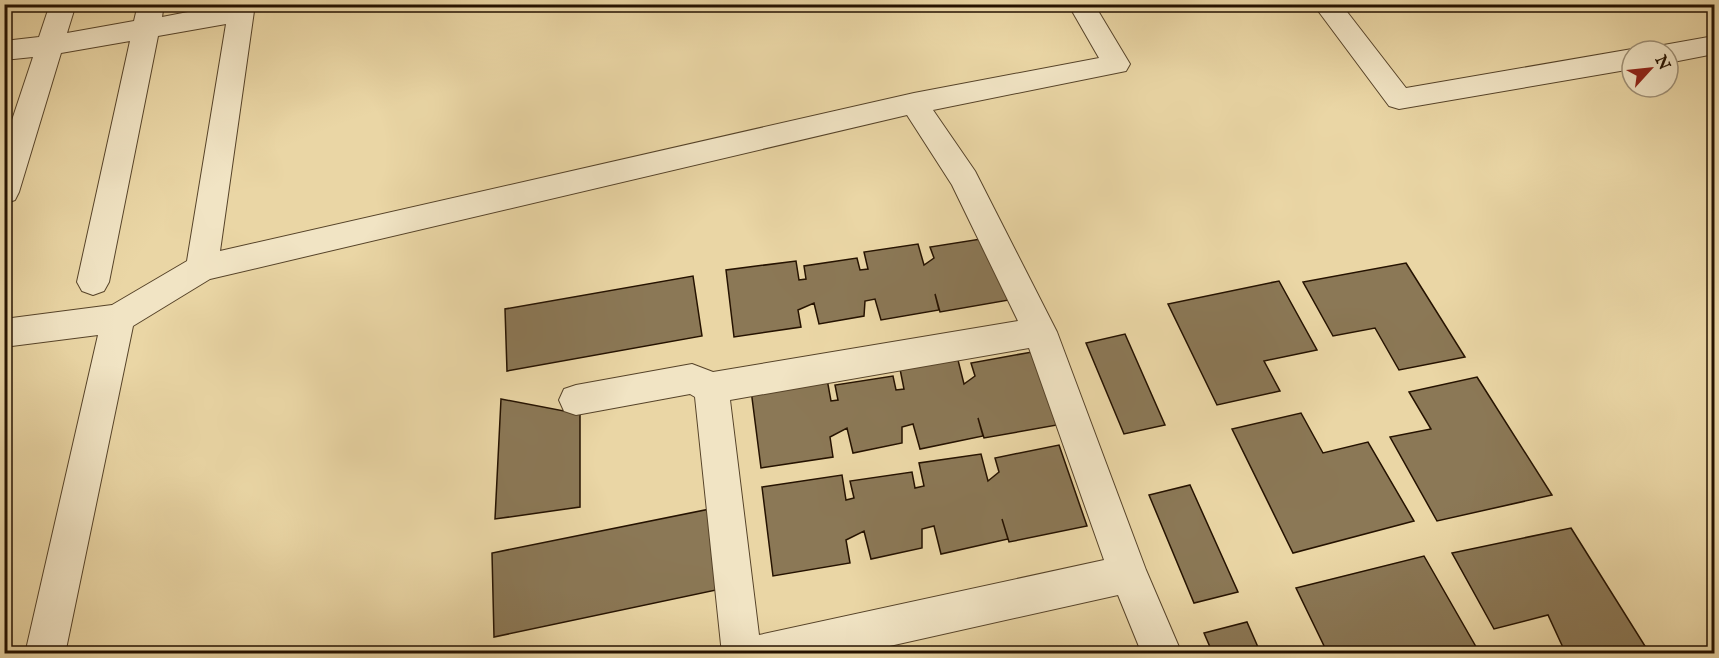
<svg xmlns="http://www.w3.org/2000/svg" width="1719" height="658" viewBox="0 0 1719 658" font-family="'IM FELL English',serif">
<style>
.building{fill:#8b7856;stroke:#251200;stroke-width:1.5}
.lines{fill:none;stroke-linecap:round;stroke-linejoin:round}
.minor-casing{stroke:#564329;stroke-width:2}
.minor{fill:#f1e4c4;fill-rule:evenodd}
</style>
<rect width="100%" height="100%" fill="#ead6a5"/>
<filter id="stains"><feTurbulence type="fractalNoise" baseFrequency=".00333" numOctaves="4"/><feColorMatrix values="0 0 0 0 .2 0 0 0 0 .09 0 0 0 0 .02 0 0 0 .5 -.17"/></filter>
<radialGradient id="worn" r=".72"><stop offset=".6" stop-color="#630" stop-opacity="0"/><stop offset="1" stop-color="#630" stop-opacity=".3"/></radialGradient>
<!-- building -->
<path class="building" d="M 987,238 L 1009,300 L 940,312 L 935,294 L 939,310 L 881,320 L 875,299 L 865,301 L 864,316 L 819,324 L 814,303 L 798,310 L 801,327 L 734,337 L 726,270 L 796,261 L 799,280 L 806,279 L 804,266 L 857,258 L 860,270 L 868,269 L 864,252 L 918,244 L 924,265 L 934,258 L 930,247 Z
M 1406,263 L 1465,357 L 1399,370 L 1375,328 L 1333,336 L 1303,282 Z
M 693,276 L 702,336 L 507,371 L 505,309 Z
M 1279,281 L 1317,350 L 1264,361 L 1280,391 L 1217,405 L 1168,304 Z
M 1125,334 L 1165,425 L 1124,434 L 1086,343 Z
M 1032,352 L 1057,425 L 984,438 L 978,418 L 983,436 L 920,449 L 913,424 L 902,427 L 902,443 L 853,453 L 847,428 L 830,437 L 833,457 L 761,468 L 751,390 L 827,379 L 831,401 L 838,400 L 835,385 L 893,376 L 896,390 L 904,389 L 900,369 L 958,360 L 964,384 L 975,376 L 971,363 Z
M 1477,377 L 1552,495 L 1437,521 L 1390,437 L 1431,429 L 1409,392 Z
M 501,399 L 580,414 L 580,507 L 495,519 Z
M 1301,413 L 1323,453 L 1368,442 L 1414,521 L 1293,553 L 1232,429 Z
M 1059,445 L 1087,526 L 1009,542 L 1002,519 L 1008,539 L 941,554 L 934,526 L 922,529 L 922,548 L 871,559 L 864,531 L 846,540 L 850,563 L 773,576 L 762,487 L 842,475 L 846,500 L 854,498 L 850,481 L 912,472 L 915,488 L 924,486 L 919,463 L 981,454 L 988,481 L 999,472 L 995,458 Z
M 1190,485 L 1238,592 L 1194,603 L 1149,495 Z
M 710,509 L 721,589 L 494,637 L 492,553 Z
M 1571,528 L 1650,654 L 1566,654 L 1548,615 L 1494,629 L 1452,553 Z
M 1424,556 L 1479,652 L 1328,654 L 1296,588 Z
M 1247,622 L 1261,654 L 1213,654 L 1204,633 Z"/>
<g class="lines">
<defs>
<path id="minor" d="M 50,4 L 76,4 L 67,33 L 134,21 L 138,4 L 164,4 L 162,17 L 229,4 L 255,4 L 220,251 L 914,93 L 1099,58 L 1068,4 L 1094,4 L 1130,64 L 1126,71 L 933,110 L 975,171 L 1057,332 L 1146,570 L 1182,654 L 1142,654 L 1118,595 L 854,654 L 722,654 L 695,397 L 690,394 L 576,415 L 564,411 L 559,400 L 564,389 L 576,385 L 692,364 L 713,372 L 1018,321 L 952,185 L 907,115 L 210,279 L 133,326 L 65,654 L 25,654 L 98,335 L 4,347 L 4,319 L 112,305 L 187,261 L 226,24 L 158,36 L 109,282 L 104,291 L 93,295 L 82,291 L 77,282 L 130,41 L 61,53 L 19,192 L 15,200 L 4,204 L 4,144 L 33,57 L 4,60 L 4,41 L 39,37 ZM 1029,348 L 1104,560 L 759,635 L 730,400 Z
M 1313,4 L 1341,4 L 1406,88 L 1632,49 L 1638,51 L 1632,51 L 1632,69 L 1399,109 L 1389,106 Z
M 1714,36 L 1714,54 L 1668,63 L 1668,51 L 1656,51 L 1658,46 Z"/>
</defs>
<!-- minor casing -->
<use href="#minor" class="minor-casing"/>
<!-- minor -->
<use href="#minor" class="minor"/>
</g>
<!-- margin -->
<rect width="1719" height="658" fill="none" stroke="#ead6a5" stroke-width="24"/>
<rect x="6" y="6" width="1707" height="646" fill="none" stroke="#251200" stroke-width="3"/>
<rect x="12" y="12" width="1695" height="634" fill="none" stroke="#251200" stroke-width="1.5"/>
<!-- north arrow -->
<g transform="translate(1650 69) rotate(63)"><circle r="28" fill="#f1e4c4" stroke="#9f9076" stroke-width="1.5"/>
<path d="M0-4.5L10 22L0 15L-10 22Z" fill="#8f2418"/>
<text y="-9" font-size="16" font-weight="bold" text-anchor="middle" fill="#251200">N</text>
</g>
<rect width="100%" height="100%" filter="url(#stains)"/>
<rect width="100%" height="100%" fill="url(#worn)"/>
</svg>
